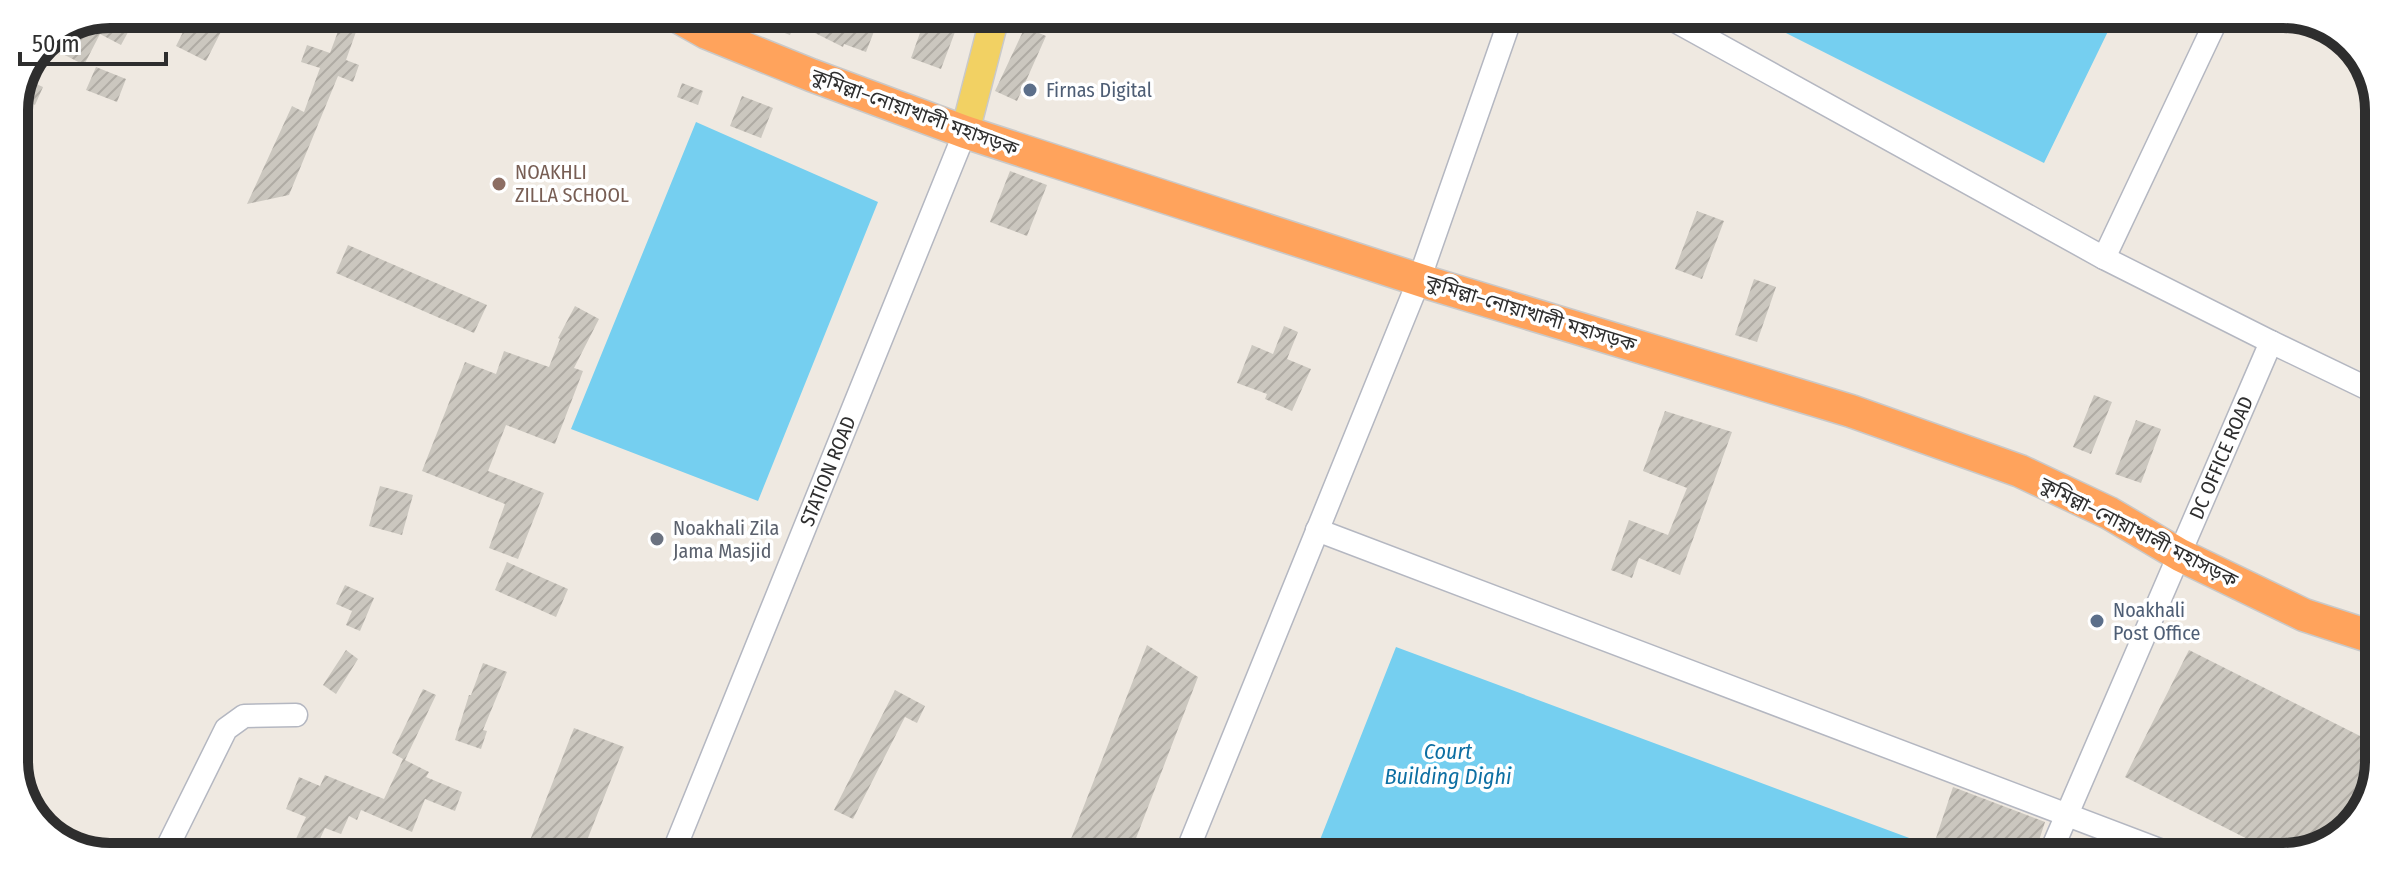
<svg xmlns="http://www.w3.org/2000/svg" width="2393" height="871" viewBox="0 0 2393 871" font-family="'Fira Sans Condensed','Noto Sans Bengali',sans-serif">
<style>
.water{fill:#75cff0}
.building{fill:url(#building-hatch)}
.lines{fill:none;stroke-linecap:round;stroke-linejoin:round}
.minor-casing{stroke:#b4b7c1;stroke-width:25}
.major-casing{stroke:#c9c9c9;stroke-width:31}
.highway-casing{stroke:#c9c9c9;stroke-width:35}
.minor{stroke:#fff;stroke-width:22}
.major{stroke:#f2d163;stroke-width:28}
.highway{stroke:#ffa35c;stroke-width:32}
.service-dot{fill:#5c6f8a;stroke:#fff;stroke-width:3}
.education-dot{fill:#8d6e63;stroke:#fff;stroke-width:3}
.worship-dot{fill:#6b7280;stroke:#fff;stroke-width:3}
.labels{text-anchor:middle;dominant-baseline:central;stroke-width:7;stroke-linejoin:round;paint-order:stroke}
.service-label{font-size:20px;fill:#4e5e75;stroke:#fff;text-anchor:start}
.street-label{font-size:20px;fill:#2e2e2e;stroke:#fff}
.education-label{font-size:20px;fill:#785e54;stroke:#fff;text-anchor:start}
.worship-label{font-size:20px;fill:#5b616d;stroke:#fff;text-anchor:start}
.water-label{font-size:22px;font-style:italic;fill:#0d6fa3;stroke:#fff}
.rim{fill:none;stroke:#2e2e2e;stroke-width:10}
</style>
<defs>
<pattern id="building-hatch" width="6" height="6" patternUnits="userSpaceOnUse" patternTransform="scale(2)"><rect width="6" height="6" fill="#cbc7bf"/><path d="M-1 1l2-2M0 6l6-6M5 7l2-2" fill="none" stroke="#afaba4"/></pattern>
</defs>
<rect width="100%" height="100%" fill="#efe9e1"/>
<!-- water -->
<path class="water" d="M 1786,18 L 2114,19 L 2044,163 L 1780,30 Z
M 696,122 L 878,202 L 758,501 L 571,429 Z
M 1396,647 L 1912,839 L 1905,856 L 1314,855 Z"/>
<!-- building -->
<path class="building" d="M 110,14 L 138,14 L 121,45 L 100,34 L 84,65 L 42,43 Z
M 148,14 L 210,14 L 226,22 L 206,61 L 176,46 L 183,32 Z
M 344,15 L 362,15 L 346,60 L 359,65 L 353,82 L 338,76 L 289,195 L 247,204 L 292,106 L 304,112 L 320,68 L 301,62 L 307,45 L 330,53 Z
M 926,16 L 961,16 L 941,69 L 911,58 Z
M 742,17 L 742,16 L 880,16 L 866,52 L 844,44 L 843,47 L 795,23 L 790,35 Z
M 1025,27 L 1046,36 L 1017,101 L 995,91 Z
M 96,67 L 126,79 L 117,102 L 86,90 Z
M 25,79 L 43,87 L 35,105 L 17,97 Z
M 682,83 L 703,91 L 698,105 L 677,97 Z
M 742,96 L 773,108 L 761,138 L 730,126 Z
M 1010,171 L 1047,185 L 1027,236 L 990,222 Z
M 1697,211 L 1724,221 L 1702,279 L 1675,269 Z
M 348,245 L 487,305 L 474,333 L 336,273 Z
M 1754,279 L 1776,287 L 1757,342 L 1735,335 Z
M 575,306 L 599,319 L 574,368 L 583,371 L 555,444 L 506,425 L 488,471 L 544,493 L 518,559 L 489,548 L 505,504 L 422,471 L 465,362 L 496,374 L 504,351 L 549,367 L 560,339 L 558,338 Z
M 1284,326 L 1298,332 L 1287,359 L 1311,369 L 1292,411 L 1265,399 L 1267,394 L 1237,383 L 1252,345 L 1273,354 Z
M 2094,395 L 2112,402 L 2091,454 L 2073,447 Z
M 1665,411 L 1732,432 L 1680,575 L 1639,558 L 1632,578 L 1611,570 L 1629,520 L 1668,535 L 1687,488 L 1643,471 Z
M 2136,420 L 2161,429 L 2141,483 L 2115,474 Z
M 380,486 L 413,495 L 402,535 L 369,526 Z
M 507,562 L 568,589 L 556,617 L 495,590 Z
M 345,585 L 374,598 L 360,631 L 346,625 L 352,611 L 336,604 Z
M 1147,645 L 1198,677 L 1130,854 L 1095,854 L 1069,844 Z
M 346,650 L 358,659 L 336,694 L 323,685 Z
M 2189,650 L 2374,743 L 2374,771 L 2337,841 L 2283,857 L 2125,777 Z
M 483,663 L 507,672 L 483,730 L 487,731 L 481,749 L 455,740 L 469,695 L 471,695 Z
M 423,689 L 436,695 L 405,760 L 429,772 L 426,777 L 462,792 L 455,811 L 425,799 L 412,832 L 361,810 L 357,820 L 349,816 L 341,834 L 325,828 L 314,852 L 290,852 L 306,817 L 286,809 L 299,777 L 320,786 L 325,775 L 384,799 L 403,759 L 392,753 Z
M 895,690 L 925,706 L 917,723 L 905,717 L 853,819 L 834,810 Z
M 574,728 L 624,747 L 582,853 L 525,853 Z
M 1953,787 L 2045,822 L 2034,856 L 1930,856 Z"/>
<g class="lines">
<defs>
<g id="minor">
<path d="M 1670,18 L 2104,258 L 2271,342"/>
<path d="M 2104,258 L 2217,19"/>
<path d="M 1317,530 L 2178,857"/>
<path d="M 165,852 L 226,729 L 244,716 L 296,715"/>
<path id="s1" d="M 673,853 L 965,132"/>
<path d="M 1186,854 L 1419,280 L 1511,17"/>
<path id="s2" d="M 2049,856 L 2271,342 L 2377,393"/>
</g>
<path id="major" d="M 965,132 L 995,16"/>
<path id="highway" d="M 675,15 L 707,33 L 811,75 L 965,132 L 1432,284 L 1851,411 L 2020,471 L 2109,513 L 2180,555 L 2304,615 L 2375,638"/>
</defs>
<!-- minor casing -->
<use href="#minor" class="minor-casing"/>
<!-- major casing -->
<use href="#major" class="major-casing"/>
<!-- highway casing -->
<use href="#highway" class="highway-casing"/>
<!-- minor -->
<use href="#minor" class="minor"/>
<!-- major -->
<use href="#major" class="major"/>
<!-- highway -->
<use href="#highway" class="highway"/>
</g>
<!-- markers -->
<g class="service-dot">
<circle cx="1030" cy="90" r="8"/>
<circle cx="2097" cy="621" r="8"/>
</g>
<circle class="education-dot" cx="499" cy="184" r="8"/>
<circle class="worship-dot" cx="657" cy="539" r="8"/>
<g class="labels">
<!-- service labels -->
<g class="service-label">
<text x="1046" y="90">Firnas Digital</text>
<text x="2113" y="610">Noakhali<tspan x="2113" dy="23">Post Office</tspan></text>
</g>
<!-- street labels -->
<g class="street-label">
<text transform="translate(915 112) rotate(20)">কুমিল্লা–নোয়াখালী মহাসড়ক</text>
<text transform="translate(1531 313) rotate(17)">কুমিল্লা–নোয়াখালী মহাসড়ক</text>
<text stroke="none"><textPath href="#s2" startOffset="434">DC OFFICE ROAD</textPath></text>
<text stroke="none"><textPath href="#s1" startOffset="412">STATION ROAD</textPath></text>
<text transform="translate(2139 532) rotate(27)">কুমিল্লা–নোয়াখালী মহাসড়ক</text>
</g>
<!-- education labels -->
<g class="education-label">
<text x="515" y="172">NOAKHLI<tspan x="515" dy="23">ZILLA SCHOOL</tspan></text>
</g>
<!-- worship labels -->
<g class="worship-label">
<text x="673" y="528">Noakhali Zila<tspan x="673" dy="23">Jama Masjid</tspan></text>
</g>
<!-- water labels -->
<g class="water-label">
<text x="1448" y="751">Court<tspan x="1448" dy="25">Building Dighi</tspan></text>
</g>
</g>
<!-- crop -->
<path d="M0 0H2393V871H0ZM110 28H2283A82 82 0 0 1 2365 110V761A82 82 0 0 1 2283 843H110A82 82 0 0 1 28 761V110A82 82 0 0 1 110 28Z" fill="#fff" fill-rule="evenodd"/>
<path class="rim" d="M110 28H2283A82 82 0 0 1 2365 110V761A82 82 0 0 1 2283 843H110A82 82 0 0 1 28 761V110A82 82 0 0 1 110 28Z"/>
<!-- scale -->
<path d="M20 52v12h146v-12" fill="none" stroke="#2e2e2e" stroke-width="4"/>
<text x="32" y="52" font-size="24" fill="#2e2e2e" stroke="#ffffff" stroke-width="6" paint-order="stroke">50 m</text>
</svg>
